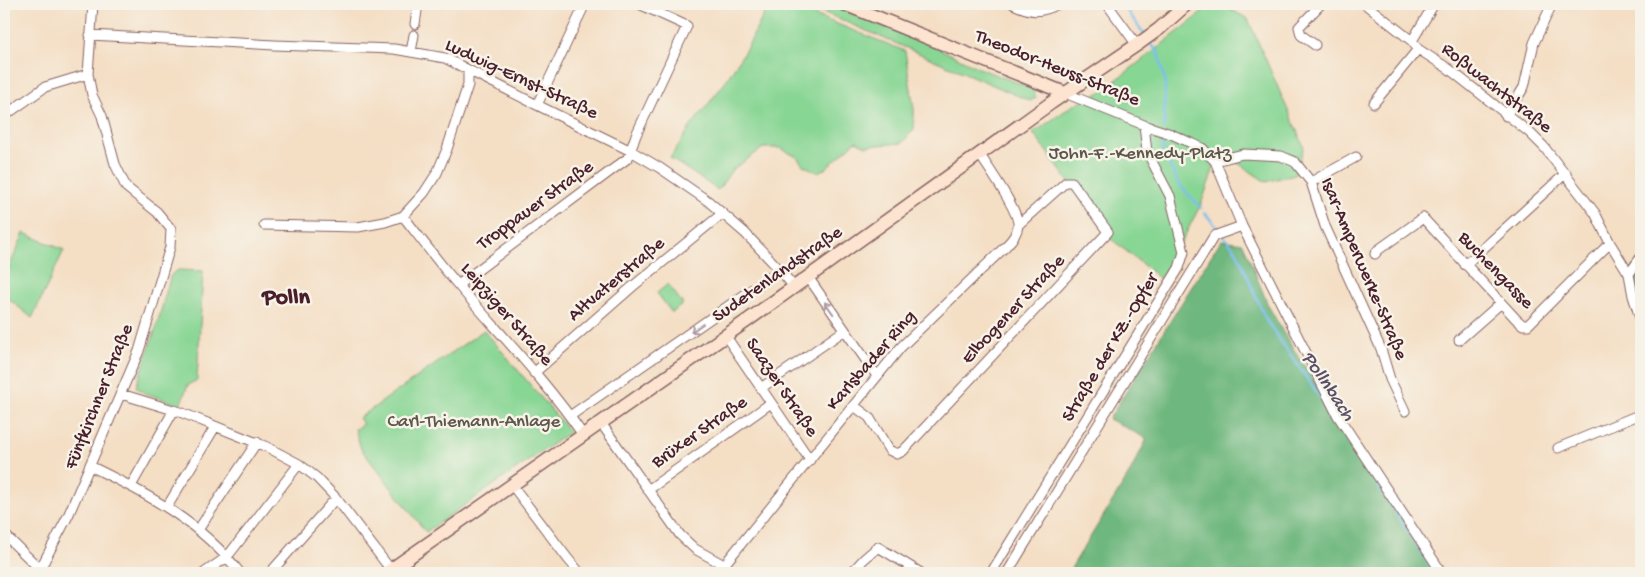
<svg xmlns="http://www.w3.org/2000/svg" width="1645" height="577" viewBox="0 0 1645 577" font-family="'Gochi Hand',sans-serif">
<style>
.green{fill:#88d694;stroke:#697a60}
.forest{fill:#6eb77e;stroke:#5c6b54}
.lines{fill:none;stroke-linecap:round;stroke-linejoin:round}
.stream{stroke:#7bbef1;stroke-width:2.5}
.street-casing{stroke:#866261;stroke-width:11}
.secondary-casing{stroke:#866261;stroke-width:15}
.street{stroke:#fff;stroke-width:9}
.secondary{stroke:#fde4d1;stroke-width:12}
.oneway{stroke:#ae9aa0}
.labels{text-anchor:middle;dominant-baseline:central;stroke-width:5;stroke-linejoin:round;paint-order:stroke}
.street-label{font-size:19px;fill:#4a1f2b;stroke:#f7f3e8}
.park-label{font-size:19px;fill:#5d564a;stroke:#f7f3e8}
.water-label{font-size:20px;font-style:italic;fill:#594f66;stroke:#f7f3e8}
.district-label{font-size:24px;font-weight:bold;fill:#4a1f2b;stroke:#f7f3e8}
</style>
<rect width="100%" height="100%" fill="#f7f3e8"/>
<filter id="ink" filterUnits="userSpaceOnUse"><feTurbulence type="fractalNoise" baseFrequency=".02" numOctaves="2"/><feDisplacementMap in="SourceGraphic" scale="10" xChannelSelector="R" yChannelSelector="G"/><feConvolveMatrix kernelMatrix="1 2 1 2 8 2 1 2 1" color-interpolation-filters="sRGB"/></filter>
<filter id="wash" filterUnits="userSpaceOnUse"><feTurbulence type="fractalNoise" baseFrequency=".0096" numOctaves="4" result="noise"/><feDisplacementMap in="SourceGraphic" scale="20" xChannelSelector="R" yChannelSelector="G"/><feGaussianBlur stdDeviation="1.12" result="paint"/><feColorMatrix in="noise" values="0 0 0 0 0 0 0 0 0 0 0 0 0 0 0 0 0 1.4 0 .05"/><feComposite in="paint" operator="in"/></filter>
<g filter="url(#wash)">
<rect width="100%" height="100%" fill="#f4dec4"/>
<!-- green -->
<path class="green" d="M 769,4 L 787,4 L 905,51 L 914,109 L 914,129 L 902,143 L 866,146 L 856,141 L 825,169 L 817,172 L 803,165 L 797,157 L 780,148 L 763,148 L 732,170 L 718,190 L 670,158 L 691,126 L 724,84 L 748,46 Z
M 804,4 L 829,4 L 934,46 L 981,69 L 1029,87 L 1033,90 L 1036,98 L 1030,101 Z
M 1209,4 L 1229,4 L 1232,10 L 1248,19 L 1304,147 L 1295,174 L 1266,182 L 1220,151 L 1201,204 L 1162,280 L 1110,238 L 1033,133 L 1072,106 L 1101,92 L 1197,17 Z
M 24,233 L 64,250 L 32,318 L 4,295 L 4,279 Z
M 178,270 L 203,271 L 197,380 L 188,385 L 180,405 L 145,393 L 136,387 L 156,328 L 171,275 Z
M 668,284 L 683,304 L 672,313 L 657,293 Z
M 484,330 L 570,432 L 426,532 L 361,449 L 355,429 L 363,424 L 359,418 Z"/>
<!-- forest -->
<path class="forest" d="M 1221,240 L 1243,243 L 1268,305 L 1284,334 L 1438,573 L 1068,573 L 1128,476 L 1147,439 L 1109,419 Z
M 1641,257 L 1641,321 L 1629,274 Z"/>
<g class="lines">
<!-- stream -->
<path class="stream" d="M 1122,4 L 1145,35
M 1149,41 L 1159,54 L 1165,81 L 1164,129
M 1163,135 L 1163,151 L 1178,183 L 1201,208
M 1205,213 L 1220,231
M 1223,235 L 1237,252 L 1266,320 L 1327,407 L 1435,573"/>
</g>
</g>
<g filter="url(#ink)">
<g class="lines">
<defs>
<path id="street" d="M 1013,4 C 1030,12 1040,14 1058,4
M 1107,4 L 1137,45
M 1365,4 L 1412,41 L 1418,49 L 1449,69 L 1530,133 L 1544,147 L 1595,213 L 1610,243 L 1629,274 L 1633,296 L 1641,321
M 415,24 L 418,4
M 90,35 L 274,45 L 394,49 L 445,58 L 537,105 L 631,151 L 660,168 L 708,201 L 745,233 L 780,270 L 794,287
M 1412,41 L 1434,4
M 1315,45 L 1301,35 L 1299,27 L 1321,4
M 411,52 L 414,35
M 1065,93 L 1144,125 L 1171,134 L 1202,148 L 1215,161 L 1242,226 L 1338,416 L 1442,573
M 1374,103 L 1418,49
M 537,105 L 585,4
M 4,116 L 45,87 L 88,74
M 1506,116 L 1524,87 L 1534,43 L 1552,4
M 1215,161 L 1243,154 L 1281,156 L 1295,162 L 1311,182 L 1325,226 L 1381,349 L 1390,379 L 1405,411
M 1311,182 L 1356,157
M 403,216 C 421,239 439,263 458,285 C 500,334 547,382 583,435
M 264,225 L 358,227 L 385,222 L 403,216 L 424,193 L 437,173 L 447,149 L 468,85 L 468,70
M 1375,254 L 1378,250 L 1423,218 L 1517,320 L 1523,325 L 1528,325 L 1610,243
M 1465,265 L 1566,173
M 1629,274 L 1641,257
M 808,277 L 877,376
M 458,285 L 628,158 L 636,135 L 687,26 L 639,4
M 725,335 L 810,460
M 1459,340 L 1501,303
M 534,373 L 632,287 L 723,213
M 761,388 L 845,330
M 121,394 L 180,412 L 267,447 L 299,464 L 317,478 L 336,498 L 391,570
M 854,406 L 869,417 L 889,450 L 897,454 L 903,451 L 1108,232 L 1072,182 L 1066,182 L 1018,225
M 570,416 L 780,270
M 601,423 L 680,535 L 695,549 L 724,565 L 901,347 L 1006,246 C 1011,241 1017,234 1018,226 C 1020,213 988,167 980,155
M 1558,448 L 1641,414
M 90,466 C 146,493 202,523 240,573
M 512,485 L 568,559 L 580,573
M 131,486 L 174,410
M 648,490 L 771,403
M 167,507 L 215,427
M 198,530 L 257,442
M 4,534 L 43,572
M 38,573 L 68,516 L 139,351 L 170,247 L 171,229 L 157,212 L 126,187 L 115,164 L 102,116 L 92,95 L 88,74 L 93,4
M 204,573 L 227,557 L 299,464
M 270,573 L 336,498
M 851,573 L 864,559 L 878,547 L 921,573
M 991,573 L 1179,268 L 1184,252 L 1170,196 L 1147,152 L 1144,125
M 1007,573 L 1214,236 L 1242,226"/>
<path id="secondary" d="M 844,4 L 1065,93
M 386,573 L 748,320 L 1051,103 L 1141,42 L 1159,29 L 1187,4"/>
</defs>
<!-- street casing -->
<use href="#street" class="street-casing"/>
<!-- secondary casing -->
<use href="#secondary" class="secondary-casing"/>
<!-- street -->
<use href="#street" class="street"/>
<!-- secondary -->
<use href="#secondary" class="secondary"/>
</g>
<!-- one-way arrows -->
<defs><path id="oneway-shaft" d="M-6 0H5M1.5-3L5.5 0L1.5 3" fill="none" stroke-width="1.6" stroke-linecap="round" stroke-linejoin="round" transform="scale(1.25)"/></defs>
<g class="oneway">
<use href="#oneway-shaft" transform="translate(829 308) rotate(-125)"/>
<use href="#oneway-shaft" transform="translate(697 328) rotate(145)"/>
</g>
</g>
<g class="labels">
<!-- street labels -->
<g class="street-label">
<text transform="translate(1057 69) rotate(22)">Theodor-Heuss-Straße</text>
<text transform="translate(521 80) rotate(25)">Ludwig-Ernst-Straße</text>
<text transform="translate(1496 89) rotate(38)">Roßwachtstraße</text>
<text transform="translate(536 206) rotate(-36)">Troppauer Straße</text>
<text transform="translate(1363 269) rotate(67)">Isar-Amperwerke-Straße</text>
<text transform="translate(1495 271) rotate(46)">Buchengasse</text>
<text transform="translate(778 275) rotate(-35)">Sudetenlandstraße</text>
<text transform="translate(617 280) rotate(-40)">Altvaterstraße</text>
<text transform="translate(1014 310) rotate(-47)">Elbogener Straße</text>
<text transform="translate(506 315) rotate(49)">Leipziger Straße</text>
<text transform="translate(1111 348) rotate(-59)">Straße der KZ.-Opfer</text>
<text transform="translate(872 361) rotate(-49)">Karlsbader Ring</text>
<text transform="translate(781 388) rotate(56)">Saazer Straße</text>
<text transform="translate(100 397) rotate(-68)">Fünfkirchner Straße</text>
<text transform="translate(700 433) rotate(-35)">Brüxer Straße</text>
</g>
<!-- park labels -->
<g class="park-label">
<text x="1140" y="154">John-F.-Kennedy-Platz</text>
<text x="474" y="422">Carl-Thiemann-Anlage</text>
</g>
<!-- water labels -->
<g class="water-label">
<text transform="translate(1327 387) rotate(56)">Pollnbach</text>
</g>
<!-- district labels -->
<g class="district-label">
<text x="286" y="298">Polln</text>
</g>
</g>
<!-- margin -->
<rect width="1645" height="577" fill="none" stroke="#f7f3e8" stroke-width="20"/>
</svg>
